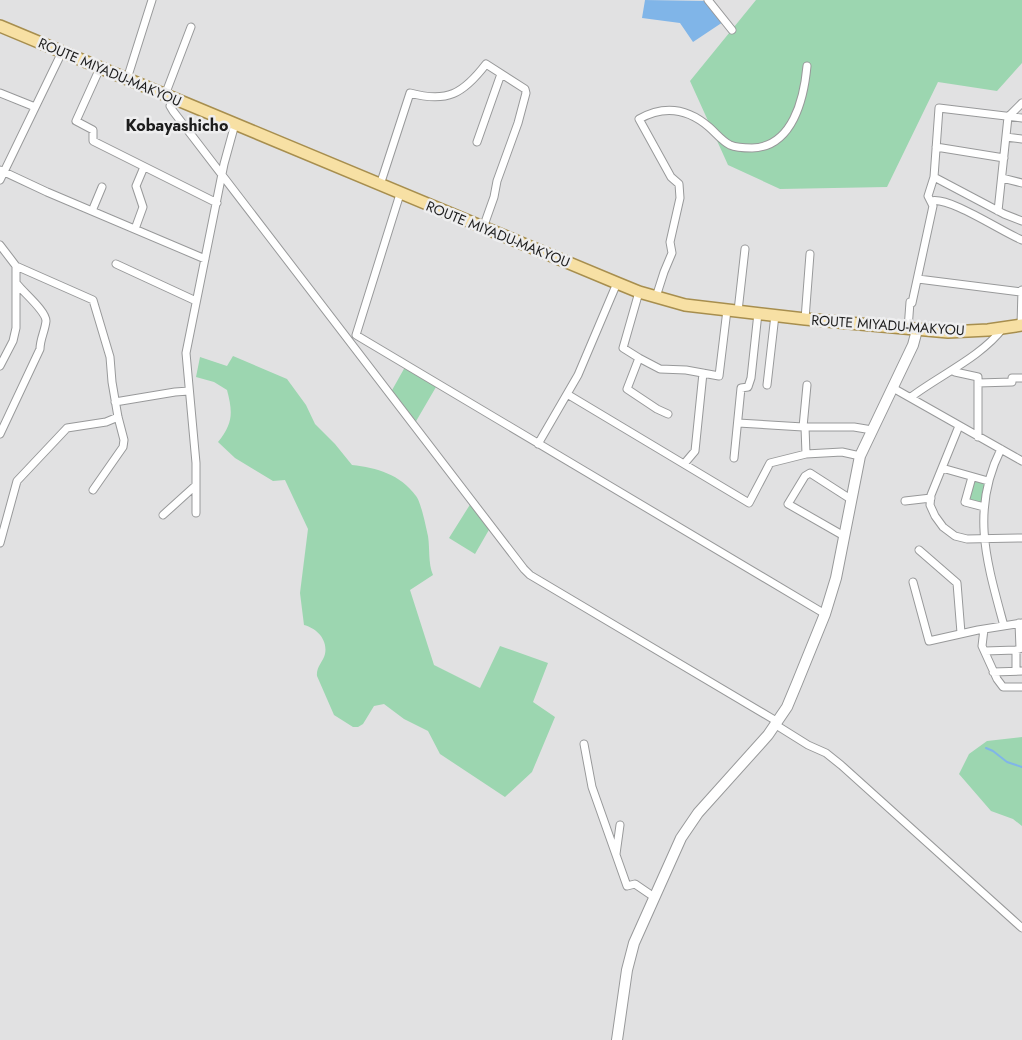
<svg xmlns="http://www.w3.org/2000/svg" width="1022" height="1040" viewBox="0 0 1022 1040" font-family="Jost,sans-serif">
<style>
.green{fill:#9cd6b0}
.water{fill:#80b5e8}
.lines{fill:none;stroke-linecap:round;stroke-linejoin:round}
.stream{stroke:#80b5e8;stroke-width:2}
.street-casing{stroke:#98999a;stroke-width:9}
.secondary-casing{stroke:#98999a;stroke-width:12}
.primary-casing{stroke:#a78e4e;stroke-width:14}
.street{stroke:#fff;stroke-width:7}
.secondary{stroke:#fff;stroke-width:10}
.primary{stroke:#f7e0a4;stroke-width:11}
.labels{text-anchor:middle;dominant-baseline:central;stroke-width:5;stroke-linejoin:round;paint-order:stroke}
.street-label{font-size:14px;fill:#1d1d1d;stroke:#eeeeef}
.quarter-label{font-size:16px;font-weight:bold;fill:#1d1d1d;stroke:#eeeeef}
</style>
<rect width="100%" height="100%" fill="#e1e1e2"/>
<!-- green -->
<path class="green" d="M 756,0 L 1022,0 L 1022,63 L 997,91 L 938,82 L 887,187 L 780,189 L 728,165 L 690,81 Z
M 233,356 L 287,379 L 306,405 L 315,424 L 335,444 L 352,465 C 377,468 400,474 416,496 C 421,502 426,527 428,536 C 430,549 428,563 433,575 L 410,590 L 434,665 L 480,688 L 500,646 L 548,663 L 533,702 L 555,717 L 532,772 L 505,797 L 440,754 L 428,731 L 404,719 L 384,704 L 374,706 L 363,724 L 358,727 L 353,727 L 334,715 L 317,676 C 316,667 323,662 325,654 C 328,639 316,628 304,625 L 300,593 L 308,529 L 285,480 L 273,481 L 235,458 L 218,442 C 233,423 233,413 227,390 L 214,382 L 196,377 L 200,357 L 227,366 Z
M 405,367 L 436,387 L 415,423 L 391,392 Z
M 975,480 L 984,482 L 985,484 L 983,502 L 980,504 L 971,501 L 969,498 L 972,482 Z
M 471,503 L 490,528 L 475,554 L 449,538 Z
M 1022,737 L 1022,826 L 1013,819 L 991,811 L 959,774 L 969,754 L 987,741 Z"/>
<!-- water -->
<path class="water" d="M 645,0 L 708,1 L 723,22 L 693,42 L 680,23 L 642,18 Z"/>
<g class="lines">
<!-- stream -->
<path class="stream" d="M 986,748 L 993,751 L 1007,762 L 1022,767"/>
<defs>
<path id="street" d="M 708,0 L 732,30
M 100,68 L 76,121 L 93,130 L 93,141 L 217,203
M 127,79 L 152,0
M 0,93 L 35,107
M 165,95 L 191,27
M 173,98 L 170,106 L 173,111 L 524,569 L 530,575 L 778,722
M 1006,137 L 1022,139
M 477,142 L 501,74
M 936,147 L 1004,158
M 0,170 L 47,192 L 205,259
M 934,177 L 1004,214 L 1022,221
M 1002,178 L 1022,183
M 0,180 L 62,52
M 380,185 L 410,93 C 447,103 463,94 486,64 L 525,89 L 526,93 L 518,123 L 497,181 L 494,197 L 483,228
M 400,194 L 356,335 L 825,614
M 931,201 C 949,196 1002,232 1022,240
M 92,211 L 102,187
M 998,211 L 1008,117 L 1022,103
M 135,229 L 143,207 L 136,186 L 144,167
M 0,245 L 16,266 L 93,300 L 110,357 L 112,382 L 118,417 L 124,440 L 123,447 L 93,490
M 116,264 L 196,301
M 918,279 L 1021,292
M 656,297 L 664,272 L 672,253 L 670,242 L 680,198 L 679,184 L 671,177 L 639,119 C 664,105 687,108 709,127 C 716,133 722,141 730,145 C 737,148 744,148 752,148 C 793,147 804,98 807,66
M 738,311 L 745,249
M 805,319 L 810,254
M 1021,325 L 1022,290
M 908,329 L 910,302 L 912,303 L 933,206 L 928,196 L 934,177 L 939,108 L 1022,118
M 639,358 L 623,348 L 639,292
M 0,366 L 13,341 L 16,328 L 16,266
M 955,372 L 978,377 L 978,383
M 767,385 L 775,315
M 893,388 L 1022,461
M 567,394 L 749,503 L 770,463 L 806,454
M 911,397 C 940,375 981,357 1003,328
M 115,402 L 175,392 L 189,391
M 668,414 L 657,409 L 627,389 L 639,358 L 660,369 L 686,370 L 719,376 L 727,310
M 738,423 L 803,427 L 854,427 L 872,430
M 959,426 L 931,495 L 930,505 L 935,516 L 943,527 L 955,536 L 967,539 L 1022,538
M 803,427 L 807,385
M 805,427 L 806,454 L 842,452 L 860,456
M 0,434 L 40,349 C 40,339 45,331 46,321 C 46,311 24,293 17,284
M 978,437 L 978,383 L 1012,382 L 1012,378 L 1022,378
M 538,444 L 578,375 L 617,283
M 1001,449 C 970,511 987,563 1004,626
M 734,458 L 741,388 L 748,387 L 751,378 L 758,313
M 684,464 L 695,451 L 703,373
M 942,468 L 988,481
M 972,477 L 965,502 L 984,507
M 905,501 L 931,498
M 196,513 L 196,463 L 186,353 L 224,164 L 235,124
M 163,515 L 195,486
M 844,536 L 788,504 L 805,476 L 810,473 L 852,500
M 0,543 L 17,481 L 67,428 L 106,422 L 118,417
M 919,550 L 957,583 L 961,633
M 913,582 L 929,641 L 978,630 L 1022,623
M 1019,623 L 1020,648
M 984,629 L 982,646 L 997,679 L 1003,687 L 1022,687
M 1016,650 L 1016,671
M 985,651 L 1016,650 L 1022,648
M 993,672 L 1022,671
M 776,725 L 808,745 L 826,753 L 841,765 L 1022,928
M 584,744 L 592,787 L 627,886 L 635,884 L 654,897
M 616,854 L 620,825"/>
<path id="secondary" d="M 617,1040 L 627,970 L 634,943 L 681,838 L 698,813 L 768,735 L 787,707 L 797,683 L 825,614 L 836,578 L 860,456 L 913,345 L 917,330"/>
<path id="primary" d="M 0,26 L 617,283 L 639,292 L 685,305 L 805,319 L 948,332 L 988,330 L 1022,325"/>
</defs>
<!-- street casing -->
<use href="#street" class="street-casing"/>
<!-- secondary casing -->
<use href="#secondary" class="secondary-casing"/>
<!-- primary casing -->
<use href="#primary" class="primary-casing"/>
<!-- street -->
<use href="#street" class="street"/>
<!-- secondary -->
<use href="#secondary" class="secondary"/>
<!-- primary -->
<use href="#primary" class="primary"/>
</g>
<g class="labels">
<!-- street labels -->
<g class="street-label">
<text transform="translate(110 72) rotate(23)">ROUTE MIYADU-MAKYOU</text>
<text transform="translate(498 234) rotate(22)">ROUTE MIYADU-MAKYOU</text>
<text transform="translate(888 325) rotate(4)">ROUTE MIYADU-MAKYOU</text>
</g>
<!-- quarter labels -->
<g class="quarter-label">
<text x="177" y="125">Kobayashicho</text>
</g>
</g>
</svg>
